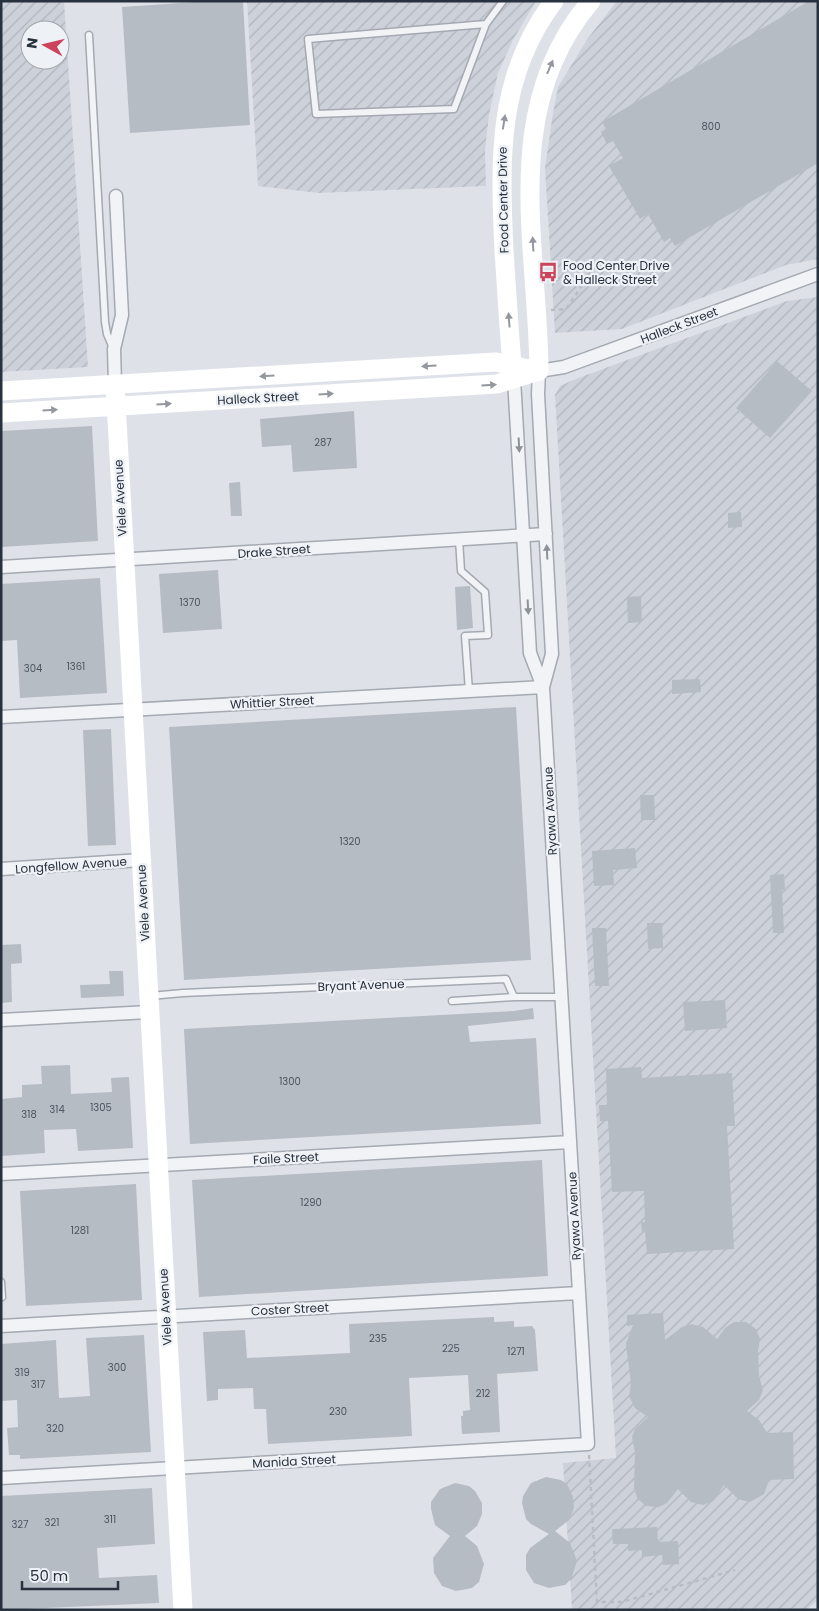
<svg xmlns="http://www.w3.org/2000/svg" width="819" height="1611" viewBox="0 0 819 1611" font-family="Poppins,sans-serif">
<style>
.industrial{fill:url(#industrial-furrows);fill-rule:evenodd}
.building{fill:#b6bcc4}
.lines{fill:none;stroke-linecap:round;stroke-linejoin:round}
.lane-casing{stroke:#a4a9b2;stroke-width:9}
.street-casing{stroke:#a4a9b2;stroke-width:15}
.path{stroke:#b9bdc2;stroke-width:2.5;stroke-dasharray:4 4;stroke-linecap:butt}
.lane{stroke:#f1f3f6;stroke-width:6}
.street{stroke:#f1f3f6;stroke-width:12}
.secondary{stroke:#fff;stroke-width:19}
.oneway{fill:#94989e}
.oneway2{fill:#8c929a}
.labels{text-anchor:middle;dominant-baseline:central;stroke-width:4.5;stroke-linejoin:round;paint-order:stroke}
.number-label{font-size:10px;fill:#4c5460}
.street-label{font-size:12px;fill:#28313e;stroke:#eef1f5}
.poi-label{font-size:12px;fill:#28313e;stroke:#eef1f5;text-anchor:start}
</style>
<defs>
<pattern id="industrial-furrows" width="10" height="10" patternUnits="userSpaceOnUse" patternTransform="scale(1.25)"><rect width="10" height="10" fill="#cdd1da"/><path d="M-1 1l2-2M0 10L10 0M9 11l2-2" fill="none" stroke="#b0b4bc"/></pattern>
</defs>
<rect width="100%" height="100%" fill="#dee2e8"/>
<!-- industrial -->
<path class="industrial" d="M 1,1 L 64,1 L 88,367 L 1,372 ZM 30,30 L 60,30 L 60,60 L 30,60 Z
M 247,1 L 536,1 L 513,40 L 498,73 L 489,115 L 485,150 L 486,186 L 319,193 L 258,186 Z
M 617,1 L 818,1 L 818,259 L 786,265 L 622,329 L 555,333 L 545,168 L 553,113 L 558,87 L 588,38 Z
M 818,297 L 818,1600 L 806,1610 L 572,1610 L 563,1463 L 616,1458 L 555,395 L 560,386 L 573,380 L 787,301 Z"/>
<!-- building -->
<path class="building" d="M 210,1 L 243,1 L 250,125 L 130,133 L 122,7 Z
M 809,1 L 818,1 L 818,163 L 675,246 L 670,238 L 664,242 L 648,214 L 640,219 L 609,166 L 623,158 L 613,141 L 607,144 L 601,132 L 606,129 L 602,122 Z
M 777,361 L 812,391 L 770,438 L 736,408 Z
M 354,411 L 357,468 L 293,472 L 291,445 L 262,447 L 260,419 Z
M 92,426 L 98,541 L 1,547 L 1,431 Z
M 240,482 L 242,516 L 231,516 L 229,483 Z
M 741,512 L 742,527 L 728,528 L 728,513 Z
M 218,570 L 222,629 L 163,633 L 159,574 Z
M 100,578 L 107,693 L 20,698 L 17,640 L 1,641 L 1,584 Z
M 470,586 L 473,628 L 457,630 L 455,587 Z
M 641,596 L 642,622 L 628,623 L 627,597 Z
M 700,679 L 701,692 L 672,694 L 672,680 Z
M 516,707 L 531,960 L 184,980 L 169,727 Z
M 111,729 L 116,845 L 88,846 L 83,730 Z
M 640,795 L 654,795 L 655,820 L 641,820 Z
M 635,848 L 637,868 L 613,870 L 614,885 L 594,886 L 592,851 Z
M 784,874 L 785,890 L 782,890 L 784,933 L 773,933 L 770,875 Z
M 647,923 L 662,923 L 663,948 L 648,949 Z
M 592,928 L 606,928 L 609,986 L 595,986 Z
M 21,944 L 22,963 L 11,964 L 12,1002 L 1,1003 L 1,945 Z
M 109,971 L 123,971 L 124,996 L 81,998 L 80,985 L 110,984 Z
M 725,1000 L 727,1028 L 685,1031 L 683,1002 Z
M 533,1008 L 534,1019 L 468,1026 L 470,1042 L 536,1038 L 541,1124 L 190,1144 L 184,1029 L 514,1011 Z
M 70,1065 L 71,1094 L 112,1092 L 111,1078 L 129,1077 L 133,1148 L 78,1151 L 76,1129 L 44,1130 L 45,1153 L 1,1156 L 1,1099 L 22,1097 L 22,1085 L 42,1084 L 41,1066 Z
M 641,1067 L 642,1078 L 732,1073 L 735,1126 L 727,1126 L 734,1249 L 647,1254 L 645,1231 L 642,1232 L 641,1222 L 645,1222 L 644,1191 L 612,1192 L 608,1121 L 600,1121 L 599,1105 L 607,1105 L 606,1069 Z
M 542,1160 L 548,1276 L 199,1297 L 192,1180 Z
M 136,1184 L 142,1300 L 26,1306 L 20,1191 Z
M 663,1313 L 665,1340 L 682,1327 L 691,1324 L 703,1327 L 717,1339 L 725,1328 L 734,1322 L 746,1322 L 756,1329 L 760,1339 L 758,1351 L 759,1376 L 763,1390 L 759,1400 L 747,1411 L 759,1420 L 767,1433 L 793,1432 L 794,1479 L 769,1480 L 764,1494 L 750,1502 L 738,1499 L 724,1485 L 713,1501 L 703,1505 L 691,1502 L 678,1489 L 667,1503 L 659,1507 L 646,1506 L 638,1499 L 634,1489 L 635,1452 L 632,1437 L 635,1429 L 648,1417 L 635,1408 L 629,1396 L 631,1383 L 626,1344 L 633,1325 L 627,1326 L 627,1315 Z
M 494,1317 L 494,1322 L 514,1321 L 514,1327 L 532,1326 L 535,1330 L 538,1371 L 497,1374 L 500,1432 L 462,1434 L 461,1416 L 463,1416 L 463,1411 L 470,1410 L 468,1375 L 409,1378 L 412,1436 L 268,1444 L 266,1409 L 254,1409 L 253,1388 L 218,1389 L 218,1400 L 207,1401 L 203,1332 L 245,1330 L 247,1358 L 350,1353 L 349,1324 Z
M 144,1335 L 151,1452 L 20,1459 L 20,1455 L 9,1455 L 7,1428 L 18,1427 L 17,1400 L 1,1401 L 1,1344 L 56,1340 L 59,1398 L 90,1396 L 86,1338 Z
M 546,1477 L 561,1480 L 567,1484 L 573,1497 L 574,1508 L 569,1520 L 555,1531 L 570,1543 L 577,1561 L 571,1579 L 565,1585 L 549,1588 L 534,1583 L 526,1570 L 526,1555 L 530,1548 L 549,1534 L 531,1524 L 526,1519 L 522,1503 L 523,1496 L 531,1483 Z
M 455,1483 L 469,1486 L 475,1491 L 482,1503 L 482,1514 L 477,1526 L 465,1536 L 477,1546 L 484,1564 L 479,1582 L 472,1588 L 456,1591 L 442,1586 L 434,1573 L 433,1558 L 450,1536 L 435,1525 L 431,1509 L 431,1502 L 440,1489 Z
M 152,1488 L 155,1544 L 97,1548 L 99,1578 L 157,1575 L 159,1603 L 1,1610 L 1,1496 Z
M 657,1527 L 658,1542 L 678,1541 L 679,1564 L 663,1565 L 662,1555 L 642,1557 L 642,1550 L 628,1551 L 628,1544 L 613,1544 L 612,1529 Z"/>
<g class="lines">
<defs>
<path id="lane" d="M 486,24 L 308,39 L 316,114 L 454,109 L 486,24 L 503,1
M 89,35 L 105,322 L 107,334 L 113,348
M 459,539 L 461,571 L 485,592 L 488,635 L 465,636 L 469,691
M 150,996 L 183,993 L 506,979 L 514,997 L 562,997
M 452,1001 L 514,997
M 1,1282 L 2,1297"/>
<path id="street" d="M 115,384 L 114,349 L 122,315 L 116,196
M 1,567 L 546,534
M 543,687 L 552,654 L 538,394 L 539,371 L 564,367 L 818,274
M 1,717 L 543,687
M 1,869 L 141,860
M 1,1020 L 149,1012
M 1,1174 L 570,1142
M 1,1326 L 579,1293
M 1,1478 L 588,1444 L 543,687 L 530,653 L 514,379"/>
</defs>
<!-- lane casing -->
<use href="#lane" class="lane-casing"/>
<!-- street casing -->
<use href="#street" class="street-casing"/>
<!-- path -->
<path class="path" d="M 551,310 L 566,309 L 594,268
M 589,1455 L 597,1602 L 622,1602 L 735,1570"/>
<!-- lane -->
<use href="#lane" class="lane"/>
<!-- street -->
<use href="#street" class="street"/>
<!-- secondary -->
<path class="secondary" d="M 539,371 C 538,244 499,108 591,1
M 513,376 C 509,334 507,293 504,251 C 500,162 496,77 554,1
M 115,384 L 183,1610
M 1,391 L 496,362 L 538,371
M 1,413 L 497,384 L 539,371"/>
</g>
<!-- one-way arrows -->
<defs><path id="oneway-solid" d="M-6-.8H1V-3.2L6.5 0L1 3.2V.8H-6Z" transform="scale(1.25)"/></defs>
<g class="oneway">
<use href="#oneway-solid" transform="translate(550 67) rotate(-67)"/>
<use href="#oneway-solid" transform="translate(504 122) rotate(-81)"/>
<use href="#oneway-solid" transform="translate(533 244) rotate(-93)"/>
<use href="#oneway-solid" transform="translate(509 320) rotate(-94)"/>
<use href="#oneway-solid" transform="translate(429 366) rotate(176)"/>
<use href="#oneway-solid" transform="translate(267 376) rotate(176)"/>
<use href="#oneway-solid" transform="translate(489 385) rotate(-4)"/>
<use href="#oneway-solid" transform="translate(326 394) rotate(-3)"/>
<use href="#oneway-solid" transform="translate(164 404) rotate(-3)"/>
<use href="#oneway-solid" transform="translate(50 410) rotate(-3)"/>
</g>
<g class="oneway2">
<use href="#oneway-solid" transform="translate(519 445) rotate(87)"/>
<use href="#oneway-solid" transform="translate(547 552) rotate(-93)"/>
<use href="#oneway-solid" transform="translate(528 607) rotate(87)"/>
</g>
<!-- icons -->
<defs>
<symbol id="bus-bare" viewBox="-9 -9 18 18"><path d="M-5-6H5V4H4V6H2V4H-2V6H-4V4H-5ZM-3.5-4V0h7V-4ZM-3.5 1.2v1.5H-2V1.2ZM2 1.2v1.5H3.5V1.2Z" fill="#cc445c" stroke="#eef1f5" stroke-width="2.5" paint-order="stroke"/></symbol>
</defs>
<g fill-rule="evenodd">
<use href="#bus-bare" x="534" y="258" width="28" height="28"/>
</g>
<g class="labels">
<!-- number labels -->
<g class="number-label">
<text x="711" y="126">800</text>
<text x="323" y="442">287</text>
<text x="190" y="602">1370</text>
<text x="76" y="666">1361</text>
<text x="33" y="668">304</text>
<text x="350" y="841">1320</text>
<text x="290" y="1081">1300</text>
<text x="101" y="1107">1305</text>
<text x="57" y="1109">314</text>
<text x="29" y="1114">318</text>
<text x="311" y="1202">1290</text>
<text x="80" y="1230">1281</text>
<text x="378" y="1338">235</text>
<text x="451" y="1348">225</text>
<text x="516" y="1351">1271</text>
<text x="117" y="1367">300</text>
<text x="22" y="1372">319</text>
<text x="38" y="1384">317</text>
<text x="483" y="1393">212</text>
<text x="338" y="1411">230</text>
<text x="55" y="1428">320</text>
<text x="110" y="1519">311</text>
<text x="52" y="1522">321</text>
<text x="20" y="1524">327</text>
</g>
<!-- street labels -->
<g class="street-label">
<text transform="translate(503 200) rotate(-91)">Food Center Drive</text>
<text transform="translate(679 325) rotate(-21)">Halleck Street</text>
<text transform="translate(258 398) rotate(-3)">Halleck Street</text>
<text transform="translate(120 498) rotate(-93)">Viele Avenue</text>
<text transform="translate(274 551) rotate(-4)">Drake Street</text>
<text transform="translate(272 702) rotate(-3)">Whittier Street</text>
<text transform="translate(550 811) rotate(-93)">Ryawa Avenue</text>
<text transform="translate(71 865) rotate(-4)">Longfellow Avenue</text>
<text transform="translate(143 903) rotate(-93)">Viele Avenue</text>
<text transform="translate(361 985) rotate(-2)">Bryant Avenue</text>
<text transform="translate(286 1158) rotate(-3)">Faile Street</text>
<text transform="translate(574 1216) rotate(-93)">Ryawa Avenue</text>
<text transform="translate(165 1307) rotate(-93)">Viele Avenue</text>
<text transform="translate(290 1309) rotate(-3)">Coster Street</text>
<text transform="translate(294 1461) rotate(-3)">Manida Street</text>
</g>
<!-- poi labels -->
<g class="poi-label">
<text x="563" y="265">Food Center Drive<tspan x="563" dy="14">&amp; Halleck Street</tspan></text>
</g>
</g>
<!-- border -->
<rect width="819" height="1611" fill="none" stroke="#28313e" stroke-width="5"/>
<!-- north arrow -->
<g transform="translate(45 45) rotate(278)"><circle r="24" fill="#eef1f5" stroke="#9fa4ac"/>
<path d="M0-4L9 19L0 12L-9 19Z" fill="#cc445c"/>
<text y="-8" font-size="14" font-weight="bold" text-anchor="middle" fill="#28313e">N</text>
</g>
<!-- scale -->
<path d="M22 1581v8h96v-8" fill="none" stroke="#28313e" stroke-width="2.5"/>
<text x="30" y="1581" font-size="15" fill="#28313e" stroke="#eef1f5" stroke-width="4" paint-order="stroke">50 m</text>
</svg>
